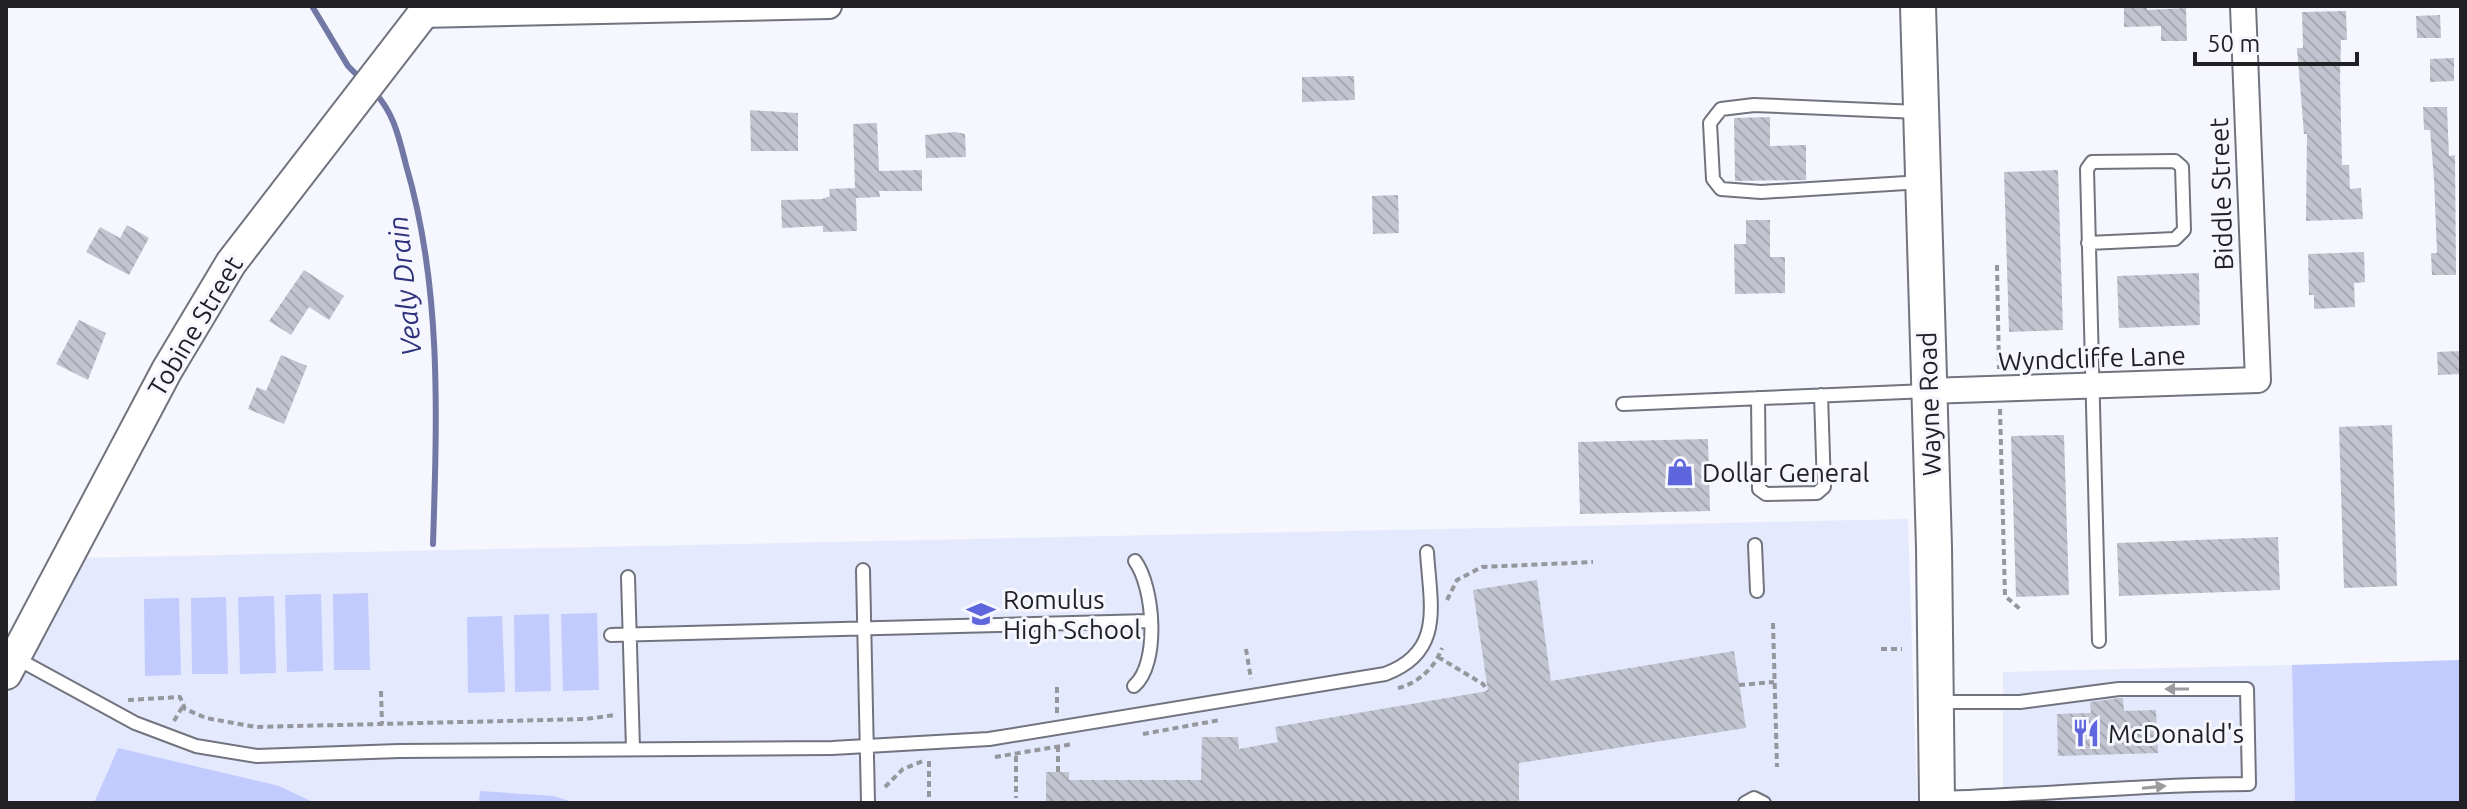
<svg xmlns="http://www.w3.org/2000/svg" width="2467" height="809" viewBox="0 0 2467 809" font-family="Ubuntu,sans-serif">
<style>
.built{fill:#e5e9fd}
.green{fill:#c1cbfe}
.lines{fill:none;stroke-linecap:round;stroke-linejoin:round}
.stream{stroke:#7178a6;stroke-width:6}
.building{fill:url(#building-back-hatch)}
.service-casing{stroke:#71737e;stroke-width:16}
.minor-casing{stroke:#71737e;stroke-width:28}
.tertiary-casing{stroke:#71737e;stroke-width:34}
.secondary-casing{stroke:#71737e;stroke-width:38}
.path{stroke:#96969d;stroke-width:4;stroke-dasharray:6 4;stroke-linecap:butt}
.service{stroke:#fff;stroke-width:12}
.minor{stroke:#fff;stroke-width:24}
.tertiary{stroke:#fff;stroke-width:30}
.secondary{stroke:#fff;stroke-width:34}
.oneway{fill:#9b9b9d}
.labels{text-anchor:middle;dominant-baseline:central;stroke-width:6;stroke-linejoin:round;paint-order:stroke}
.street-label{font-size:26px;fill:#202025;stroke:#f5f6fe}
.poi-label{font-size:26px;fill:#202025;stroke:#f5f6fe;text-anchor:start}
.water-label{font-size:28px;font-style:italic;fill:#2e317b;stroke:#f5f6fe}
</style>
<defs>
<pattern id="building-back-hatch" width="6" height="6" patternUnits="userSpaceOnUse" patternTransform="scale(2)"><rect width="6" height="6" fill="#c2c4d0"/><path d="M-1 5l2 2M0 0l6 6M5-1l2 2" fill="none" stroke="#a6a8b2"/></pattern>
</defs>
<rect width="100%" height="100%" fill="#f5f6fe"/>
<!-- built -->
<path class="built" d="M 1908,519 L 1917,803 L 6,803 L 6,699 L 80,558 Z
M 2292,665 L 2295,803 L 2003,803 L 2003,672 Z"/>
<!-- green -->
<path class="green" d="M 368,593 L 370,670 L 334,670 L 333,594 Z
M 321,594 L 323,671 L 287,672 L 285,595 Z
M 274,596 L 276,673 L 240,674 L 238,597 Z
M 226,597 L 228,674 L 192,674 L 191,598 Z
M 179,598 L 181,675 L 145,676 L 144,599 Z
M 597,613 L 599,690 L 563,691 L 561,614 Z
M 549,614 L 551,691 L 515,692 L 514,615 Z
M 502,616 L 505,692 L 468,693 L 467,617 Z
M 2461,660 L 2461,803 L 2295,803 L 2292,665 Z
M 118,748 L 279,786 L 315,803 L 94,803 Z
M 480,791 L 554,796 L 575,803 L 479,803 Z"/>
<g class="lines">
<!-- stream -->
<path class="stream" d="M 312,6 L 348,66 L 361,79
M 375,93 C 394,113 399,138 406,165 C 442,287 437,417 433,544"/>
</g>
<!-- building -->
<path class="building" d="M 2124,6 L 2147,6 L 2147,10 L 2186,8 L 2187,41 L 2161,41 L 2161,26 L 2124,27 Z
M 2346,11 L 2347,40 L 2341,40 L 2340,77 L 2342,165 L 2349,165 L 2350,189 L 2361,188 L 2363,219 L 2306,221 L 2307,134 L 2304,134 L 2297,48 L 2303,48 L 2302,12 Z
M 2440,15 L 2441,38 L 2417,38 L 2416,16 Z
M 2454,58 L 2454,81 L 2430,82 L 2430,59 Z
M 1354,76 L 1355,100 L 1302,102 L 1302,77 Z
M 2423,107 L 2447,107 L 2449,156 L 2455,155 L 2456,275 L 2432,275 L 2431,253 L 2437,253 L 2434,179 L 2430,130 L 2424,130 Z
M 750,110 L 798,113 L 798,151 L 751,151 Z
M 1770,117 L 1770,146 L 1806,145 L 1806,180 L 1735,181 L 1734,118 Z
M 877,123 L 879,171 L 922,170 L 922,191 L 879,191 L 880,197 L 856,198 L 857,231 L 823,232 L 823,226 L 782,228 L 781,200 L 822,199 L 830,196 L 829,189 L 855,188 L 853,124 Z
M 955,132 L 965,134 L 966,157 L 926,158 L 925,135 Z
M 2058,170 L 2063,330 L 2009,332 L 2004,172 Z
M 1398,195 L 1399,233 L 1373,234 L 1372,196 Z
M 1746,220 L 1770,220 L 1770,257 L 1785,257 L 1785,293 L 1735,294 L 1734,244 L 1746,244 Z
M 127,225 L 149,238 L 129,275 L 86,252 L 100,227 L 120,238 Z
M 2364,252 L 2365,282 L 2354,283 L 2355,307 L 2314,309 L 2314,295 L 2309,295 L 2308,254 Z
M 304,270 L 344,296 L 329,320 L 309,307 L 291,335 L 269,321 Z
M 2199,273 L 2200,325 L 2119,328 L 2117,276 Z
M 79,320 L 106,333 L 88,380 L 56,364 Z
M 2461,351 L 2461,374 L 2438,375 L 2437,352 Z
M 281,355 L 307,366 L 284,424 L 248,409 L 257,387 L 266,391 Z
M 2392,425 L 2397,586 L 2344,588 L 2339,427 Z
M 2064,435 L 2069,595 L 2016,597 L 2011,436 Z
M 1708,439 L 1710,511 L 1580,514 L 1578,442 Z
M 2278,537 L 2280,590 L 2119,596 L 2117,543 Z
M 1537,580 L 1551,681 L 1734,651 L 1746,728 L 1519,763 L 1519,803 L 1046,803 L 1046,772 L 1069,772 L 1069,780 L 1201,780 L 1202,737 L 1238,737 L 1239,749 L 1278,742 L 1275,727 L 1488,691 L 1473,590 Z
M 2120,698 L 2123,698 L 2124,711 L 2156,710 L 2158,753 L 2058,756 L 2057,714 L 2091,713 L 2090,702 Z"/>
<g class="lines">
<defs>
<path id="service" d="M 1918,112 L 1754,105 L 1721,109 L 1710,123 L 1713,179 L 1721,189 L 1761,192 L 1922,182
M 2088,243 L 2175,239 L 2184,230 L 2182,167 L 2175,161 L 2092,162 L 2087,169 L 2099,641
M 1758,398 L 1759,489 L 1766,494 L 1817,493 L 1824,487 L 1821,395
M 1623,404 L 1927,391
M 1755,545 L 1757,591
M 863,570 L 868,803
M 628,577 L 633,749
M 611,635 L 1149,621
M 16,658 L 135,723 L 196,746 L 257,756 L 399,751 L 832,748 L 989,739 L 1385,674 C 1445,652 1430,604 1427,552
M 1134,686 C 1160,664 1154,587 1135,561
M 1939,702 L 2020,702 L 2119,689 L 2247,689 L 2249,784 C 2146,784 2043,795 1940,798
M 1745,803 L 1754,798 L 1764,803"/>
<path id="minor" d="M 421,15 L 829,6
M 1927,391 L 2258,380 L 2243,6"/>
<path id="tertiary" d="M 6,674 L 167,370 L 231,263 L 429,6"/>
<path id="secondary" d="M 1918,6 L 1934,547 L 1937,803"/>
</defs>
<!-- service casing -->
<use href="#service" class="service-casing"/>
<!-- minor casing -->
<use href="#minor" class="minor-casing"/>
<!-- tertiary casing -->
<use href="#tertiary" class="tertiary-casing"/>
<!-- secondary casing -->
<use href="#secondary" class="secondary-casing"/>
<!-- path -->
<path class="path" d="M 1997,265 L 1999,369
M 2000,409 L 2005,596 L 2020,609
M 1447,600 L 1457,580 L 1482,567 L 1593,562
M 1773,623 L 1777,767
M 1246,649 L 1251,679
M 1881,649 L 1902,649
M 1438,657 L 1483,684 L 1488,691
M 1739,685 L 1774,682
M 1057,687 L 1057,713
M 1398,688 C 1418,683 1435,668 1442,648
M 381,691 L 382,724
M 128,700 L 180,697 L 185,709 L 206,718 L 256,727 L 586,719 L 615,715
M 174,721 L 183,706
M 1143,734 L 1220,720
M 1058,746 L 1058,772
M 1016,756 L 1016,798
M 995,757 L 1073,744
M 885,787 L 903,769 L 923,761
M 929,797 L 929,758"/>
<!-- service -->
<use href="#service" class="service"/>
<!-- minor -->
<use href="#minor" class="minor"/>
<!-- tertiary -->
<use href="#tertiary" class="tertiary"/>
<!-- secondary -->
<use href="#secondary" class="secondary"/>
</g>
<!-- one-way arrows -->
<defs><path id="oneway-solid" d="M-6-.8H1V-3.2L6.5 0L1 3.2V.8H-6Z" transform="scale(2)"/></defs>
<g class="oneway">
<use href="#oneway-solid" transform="translate(2177 689) rotate(-180)"/>
<use href="#oneway-solid" transform="translate(2154 787) rotate(-6)"/>
</g>
<!-- icons -->
<defs>
<symbol id="shop-bare" viewBox="-9 -9 18 18"><path d="M-5-2.5h2.3a2.7 3.5 0 0 1 5.4 0H5L5.5 6h-11ZM-1.5-2.5h3a1.5 2.3 0 0 0-3 0Z" fill="#5e65dd" stroke="#f5f6fe" stroke-width="2.5" paint-order="stroke"/></symbol>
<symbol id="school-bare" viewBox="-9 -9 18 18"><path d="M0-5L7-2L0 1L-7-2ZM-4 1L0 2.5L4 1V4Q0 6-4 4Z" fill="#5e65dd" stroke="#f5f6fe" stroke-width="2.5" paint-order="stroke"/></symbol>
<symbol id="restaurant-bare" viewBox="-9 -9 18 18"><path d="M-5-6h1v4h1v-4h1v4h1v-4h1v5L-1.5 .5V6h-2V.5L-5-1ZM5-6V6H3V1.5H1.5Q1.5-4 5-6Z" fill="#5e65dd" stroke="#f5f6fe" stroke-width="2.5" paint-order="stroke"/></symbol>
</defs>
<g fill-rule="evenodd">
<use href="#shop-bare" x="1660" y="452" width="40" height="40"/>
<use href="#school-bare" x="961" y="594" width="40" height="40"/>
<use href="#restaurant-bare" x="2066" y="713" width="40" height="40"/>
</g>
<g class="labels">
<!-- street labels -->
<g class="street-label">
<text transform="translate(2221 194) rotate(-92)">Biddle Street</text>
<text transform="translate(195 326) rotate(-59)">Tobine Street</text>
<text transform="translate(2092 358) rotate(-2)">Wyndcliffe Lane</text>
<text transform="translate(1929 404) rotate(-92)">Wayne Road</text>
</g>
<!-- poi labels -->
<g class="poi-label">
<text x="1702" y="472">Dollar General</text>
<text x="1003" y="599">Romulus<tspan x="1003" dy="30">High School</tspan></text>
<text x="2108" y="733">McDonald's</text>
</g>
<!-- water labels -->
<g class="water-label">
<text transform="translate(404 286) rotate(-96)">Vealy Drain</text>
</g>
</g>
<!-- border -->
<rect width="2467" height="809" fill="none" stroke="#202025" stroke-width="16"/>
<!-- scale -->
<path d="M2195 52v12h162v-12" fill="none" stroke="#202025" stroke-width="4"/>
<text x="2207" y="52" font-size="24" fill="#202025" stroke="#f5f6fe" stroke-width="6" paint-order="stroke">50 m</text>
</svg>
